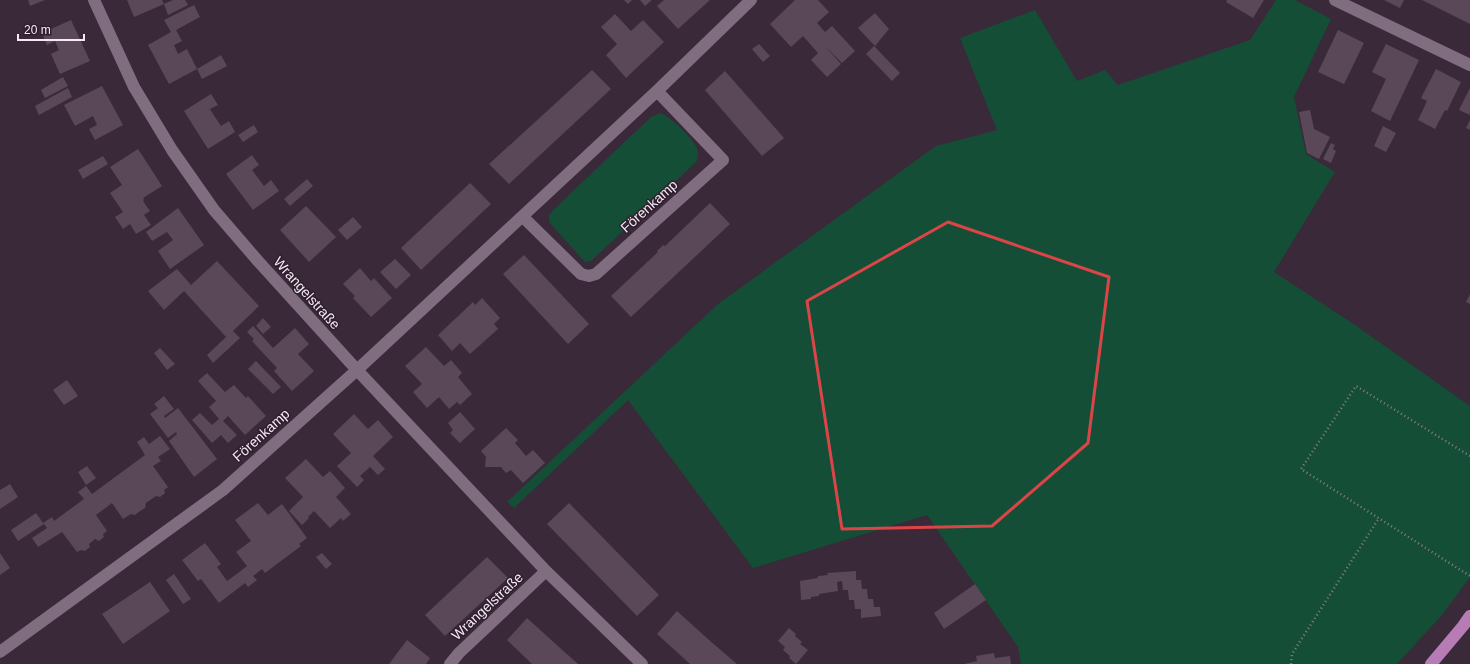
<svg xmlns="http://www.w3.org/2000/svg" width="1470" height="664" viewBox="0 0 1470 664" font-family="Helvetica,sans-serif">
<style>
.green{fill:#154e37}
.building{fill:#5a4859}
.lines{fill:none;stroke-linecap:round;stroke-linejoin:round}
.path{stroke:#8a7c8a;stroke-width:2.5;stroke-dasharray:1 3;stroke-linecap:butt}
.minor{stroke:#806d7f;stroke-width:12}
.major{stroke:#b77bb6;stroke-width:12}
.marked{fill:none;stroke:#db4547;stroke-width:3;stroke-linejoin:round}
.labels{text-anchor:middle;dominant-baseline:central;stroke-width:3;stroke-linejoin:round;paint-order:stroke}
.street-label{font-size:14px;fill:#f5eaf4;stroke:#2f1f2e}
</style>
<rect width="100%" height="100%" fill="#392939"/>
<!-- green -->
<path class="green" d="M 1276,0 L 1295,0 L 1331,19 L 1294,97 L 1306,154 L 1335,172 L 1274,272 L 1352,323 L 1470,406 L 1470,577 L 1442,615 L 1397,664 L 1021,664 L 1018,647 L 927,515 L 753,568 L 628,400 L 514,508 L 507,502 L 718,304 L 936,146 L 997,130 L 960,38 L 1035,10 L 1077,81 L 1105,70 L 1118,85 L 1250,40 Z
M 660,113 C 669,115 691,137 696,146 C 699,151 698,156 697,161 L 591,261 L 585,262 L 549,222 L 549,215 L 553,210 L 651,117 Z"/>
<!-- building -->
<path class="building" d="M 28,0 L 45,0 L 30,6 Z
M 127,0 L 162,0 L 164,4 L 134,17 Z
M 173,0 L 185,0 L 188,5 L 168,15 L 164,4 Z
M 624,0 L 632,0 L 628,4 Z
M 640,0 L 652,0 L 645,6 Z
M 664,0 L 710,0 L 678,29 L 657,6 Z
M 795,0 L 818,0 L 829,12 L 817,23 L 825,32 L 832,26 L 855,51 L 842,63 L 825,46 L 841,64 L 827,77 L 811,60 L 818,53 L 803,36 L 791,47 L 770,24 Z
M 1227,0 L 1264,0 L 1253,18 L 1226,2 Z
M 1384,0 L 1404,0 L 1400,8 Z
M 1422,0 L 1470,0 L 1470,24 Z
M 194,5 L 200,17 L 176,30 L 182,41 L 174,45 L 178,54 L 187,49 L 197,69 L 169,84 L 148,45 L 171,32 L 164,20 Z
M 875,13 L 889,29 L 875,46 L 858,28 Z
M 615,14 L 631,31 L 643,20 L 664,42 L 626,78 L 606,55 L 617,44 L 601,27 Z
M 71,20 L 90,61 L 60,74 L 51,54 L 59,50 L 55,41 L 47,45 L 42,33 Z
M 1338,30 L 1364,43 L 1344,84 L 1318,72 Z
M 759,44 L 770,56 L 763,62 L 752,49 Z
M 1386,44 L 1419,60 L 1390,121 L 1371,111 L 1386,79 L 1372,72 Z
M 874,46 L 900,73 L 892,81 L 866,54 Z
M 221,55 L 227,66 L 202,79 L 197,69 Z
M 1436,69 L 1461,82 L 1447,111 L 1445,110 L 1435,129 L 1418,120 L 1427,101 L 1421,98 Z
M 592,70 L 611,89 L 509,184 L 489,164 Z
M 725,71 L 784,138 L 762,156 L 705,90 Z
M 63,77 L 68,86 L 45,98 L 41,90 Z
M 102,86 L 123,125 L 95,140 L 89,129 L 97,125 L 93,116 L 75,126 L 64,105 Z
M 68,88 L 72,97 L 39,115 L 35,106 Z
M 1470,88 L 1470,115 L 1459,110 Z
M 211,94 L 218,105 L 210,109 L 215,117 L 221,126 L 229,121 L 235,132 L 208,149 L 184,111 Z
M 1310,110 L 1314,129 L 1330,137 L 1319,159 L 1307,153 L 1299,112 Z
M 1470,120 L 1470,130 L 1466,128 Z
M 254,125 L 258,132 L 243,142 L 238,135 Z
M 1383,126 L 1396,133 L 1386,152 L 1374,146 Z
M 1331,143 L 1335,145 L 1333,149 L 1336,151 L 1331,163 L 1323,159 Z
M 138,149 L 162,186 L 143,198 L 144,200 L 143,201 L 150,211 L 144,215 L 151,225 L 136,234 L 130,224 L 123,229 L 115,217 L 123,212 L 110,193 L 122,185 L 110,167 Z
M 252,155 L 259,165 L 252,170 L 264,186 L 271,180 L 279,191 L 253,210 L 226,174 Z
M 103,156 L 108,164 L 83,179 L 78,170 Z
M 307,179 L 313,186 L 290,206 L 284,199 Z
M 470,183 L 491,204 L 421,270 L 401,248 Z
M 710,203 L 730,224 L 631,317 L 611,296 L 658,252 L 657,251 L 663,245 L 665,246 Z
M 306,206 L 336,237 L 309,262 L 280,230 Z
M 178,208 L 204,245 L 170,269 L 158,251 L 173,240 L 167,232 L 152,241 L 146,232 Z
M 353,217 L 362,227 L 347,240 L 338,230 Z
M 524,255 L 589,324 L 568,344 L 503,274 Z
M 395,259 L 411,275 L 396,289 L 380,272 Z
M 217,261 L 259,306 L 233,331 L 240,338 L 213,363 L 207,355 L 226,337 L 184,291 L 164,310 L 148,291 L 177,269 L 191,285 Z
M 360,268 L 371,281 L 374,278 L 392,298 L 371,317 L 353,298 L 355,296 L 343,284 Z
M 1470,294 L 1470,304 L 1466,302 Z
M 482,298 L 500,318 L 494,324 L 498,329 L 470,354 L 460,343 L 452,351 L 438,335 L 473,302 L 475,305 Z
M 263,318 L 271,327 L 263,334 L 256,326 Z
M 253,326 L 273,348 L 295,328 L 309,344 L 298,354 L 314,371 L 292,391 L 274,371 L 277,368 L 252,341 L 254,339 L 247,332 Z
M 426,347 L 444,366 L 451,360 L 462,373 L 458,377 L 472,394 L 460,405 L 457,402 L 449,409 L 439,397 L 427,408 L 413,392 L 422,384 L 405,366 Z
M 160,348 L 175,364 L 167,370 L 154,353 Z
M 256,361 L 281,387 L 273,394 L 248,369 Z
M 207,373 L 225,392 L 234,385 L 246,398 L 248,396 L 266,416 L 245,435 L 228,416 L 223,421 L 237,435 L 228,443 L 221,435 L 212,443 L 192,420 L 200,413 L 212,425 L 219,419 L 209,407 L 216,401 L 198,381 Z
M 67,380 L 78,396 L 64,405 L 53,390 Z
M 164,396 L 174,409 L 164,416 L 165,418 L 178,408 L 217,459 L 194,477 L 169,441 L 177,434 L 176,432 L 168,438 L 150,414 L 158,408 L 154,404 Z
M 460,412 L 475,429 L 460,443 L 450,433 L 453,430 L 448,423 Z
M 354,414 L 368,429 L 378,420 L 393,437 L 373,456 L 385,469 L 378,475 L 370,467 L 360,476 L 364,480 L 357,487 L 337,466 L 351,453 L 333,434 Z
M 506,428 L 518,440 L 515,443 L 526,456 L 533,450 L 545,463 L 523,483 L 511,470 L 506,473 L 501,467 L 485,467 L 486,457 L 481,451 Z
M 160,436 L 170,449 L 158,457 L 161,461 L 153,466 L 168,487 L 164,490 L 165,493 L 160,497 L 156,496 L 146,503 L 145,508 L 140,511 L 135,515 L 131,514 L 123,519 L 112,503 L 96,515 L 107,531 L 103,534 L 104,537 L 99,541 L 95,539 L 89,544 L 90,547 L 85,551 L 81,550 L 77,552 L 62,532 L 38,547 L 32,538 L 47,528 L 44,524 L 18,541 L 11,530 L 36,513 L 43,523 L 52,517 L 54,521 L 84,499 L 78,492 L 86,486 L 92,494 L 145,455 L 137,442 L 144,437 L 149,444 Z
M 306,459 L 323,477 L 330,471 L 345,488 L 336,497 L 351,514 L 343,521 L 341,518 L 330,528 L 314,511 L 308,517 L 309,518 L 302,525 L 289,511 L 303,497 L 285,478 Z
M 87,466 L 96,478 L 86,485 L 78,472 Z
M 10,484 L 18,497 L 0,509 L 0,490 Z
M 258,503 L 268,515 L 282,504 L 307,538 L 299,544 L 301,546 L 265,573 L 262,569 L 253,576 L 257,580 L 248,587 L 245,583 L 219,603 L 201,579 L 198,581 L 182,560 L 205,543 L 221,564 L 217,567 L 227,581 L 238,573 L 247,566 L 236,552 L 251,541 L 235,520 Z
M 569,503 L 659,595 L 637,616 L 547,524 Z
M 0,553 L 10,568 L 0,575 Z
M 322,553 L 332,564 L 326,569 L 316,557 Z
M 487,557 L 508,578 L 445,636 L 425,615 Z
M 856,571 L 856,580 L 861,580 L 862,589 L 867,589 L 868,599 L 873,599 L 874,607 L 880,607 L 881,616 L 861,618 L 861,609 L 855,609 L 854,600 L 849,600 L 848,590 L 843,590 L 842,581 L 837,582 L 838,591 L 819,594 L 819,596 L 811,597 L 811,599 L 801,600 L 800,581 L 818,578 L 818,576 L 828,575 L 827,573 Z
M 174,574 L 191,599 L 183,604 L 166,580 Z
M 150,582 L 170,611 L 123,644 L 102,614 Z
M 975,584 L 986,600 L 944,629 L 934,613 Z
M 677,611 L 709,640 L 737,664 L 690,664 L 657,634 Z
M 527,618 L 559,647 L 578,664 L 532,664 L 507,640 Z
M 789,628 L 796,634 L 795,636 L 802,642 L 800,644 L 808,650 L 796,664 L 789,658 L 790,656 L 783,650 L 785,647 L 778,641 Z
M 407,640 L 430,658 L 426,664 L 389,664 Z
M 994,653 L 995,658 L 1010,656 L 1011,664 L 964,664 L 977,661 L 976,656 Z"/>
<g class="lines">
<!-- path -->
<path class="path" d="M 1470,456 L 1356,386 L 1301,469 L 1470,576
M 1291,664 L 1292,654 L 1379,518"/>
<!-- minor -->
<path class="minor" d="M 94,0 L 134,87 L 172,150 L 214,210 L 258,261 L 357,370 L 546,571 L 642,664
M 1335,0 L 1470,65
M 523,217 L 581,274 L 589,276 L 596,274 L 723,160 L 657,91
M 0,652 L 223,490 L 357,370 L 657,91 L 751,0
M 450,664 L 459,653 L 546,571"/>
<!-- major -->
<path class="major" d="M 1431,664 L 1463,626 L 1470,616"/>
</g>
<!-- marked area -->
<path class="marked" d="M 948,222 L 1109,277 L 1088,443 L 992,526 L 842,529 L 807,301 Z"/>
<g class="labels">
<!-- street labels -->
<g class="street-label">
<text transform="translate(649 206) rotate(-42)">Förenkamp</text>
<text transform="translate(307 293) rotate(48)">Wrangelstraße</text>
<text transform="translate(261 435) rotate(-42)">Förenkamp</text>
<text transform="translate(487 606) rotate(-43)">Wrangelstraße</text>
</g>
</g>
<!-- scale -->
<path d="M18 34v6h66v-6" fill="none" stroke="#f5eaf4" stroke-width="2"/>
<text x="24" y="34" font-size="12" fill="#f5eaf4" stroke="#2f1f2e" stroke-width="3" paint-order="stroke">20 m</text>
</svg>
